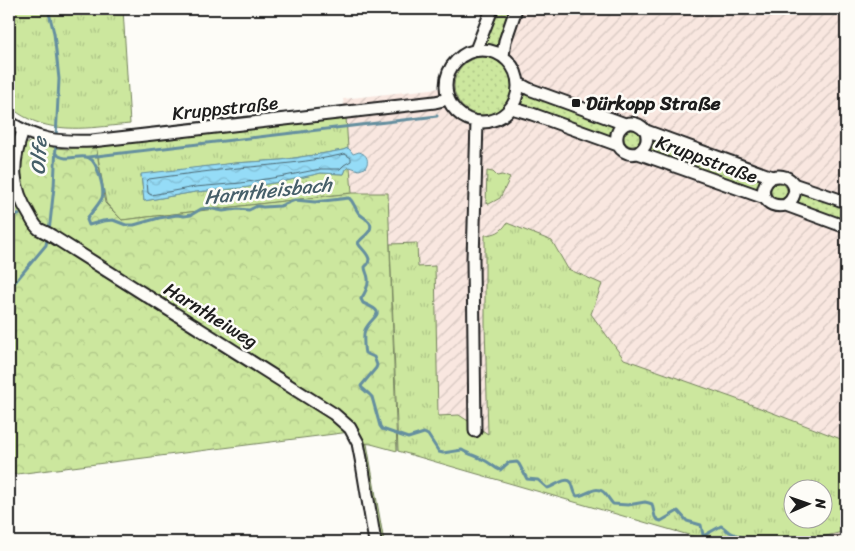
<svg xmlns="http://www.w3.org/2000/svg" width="855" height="551" viewBox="0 0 855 551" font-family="Sriracha,sans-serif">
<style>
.industrial{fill:url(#industrial-furrows);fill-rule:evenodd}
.grass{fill:url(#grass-tufts);stroke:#74825d;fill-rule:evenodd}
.forest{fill:url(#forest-crowns);stroke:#74825d}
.park{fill:url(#park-dots);stroke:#74825d}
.water{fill:url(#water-waves);stroke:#658f9f}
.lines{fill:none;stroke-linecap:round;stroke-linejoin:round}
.shore{stroke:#4c6974;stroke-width:1}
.stream{stroke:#658f9f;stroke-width:3}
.minor-casing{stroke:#1c1c1c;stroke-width:15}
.minor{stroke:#fdfcf7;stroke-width:11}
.poi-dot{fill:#1c1c1c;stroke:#fdfcf7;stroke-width:2}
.labels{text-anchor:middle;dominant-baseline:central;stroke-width:5;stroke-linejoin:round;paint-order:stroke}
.poi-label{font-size:19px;font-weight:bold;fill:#1c1c1c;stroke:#fdfcf7;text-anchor:start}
.street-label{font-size:19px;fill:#1c1c1c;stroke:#fdfcf7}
.water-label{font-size:20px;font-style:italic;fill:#465f69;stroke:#fdfcf7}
</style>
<defs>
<pattern id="industrial-furrows" width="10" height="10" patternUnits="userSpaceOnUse" patternTransform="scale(1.25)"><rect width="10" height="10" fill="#f9e7e0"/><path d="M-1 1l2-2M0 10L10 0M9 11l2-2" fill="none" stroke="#d5c6c0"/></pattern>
<pattern id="grass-tufts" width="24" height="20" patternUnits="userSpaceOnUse" patternTransform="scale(1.25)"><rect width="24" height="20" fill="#cce79e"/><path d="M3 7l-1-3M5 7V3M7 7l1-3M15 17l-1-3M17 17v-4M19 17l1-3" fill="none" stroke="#afc688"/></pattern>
<pattern id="forest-crowns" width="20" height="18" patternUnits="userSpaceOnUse" patternTransform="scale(1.25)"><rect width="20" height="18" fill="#cce79e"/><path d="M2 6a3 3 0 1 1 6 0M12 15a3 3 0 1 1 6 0" fill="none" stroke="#afc688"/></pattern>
<pattern id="park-dots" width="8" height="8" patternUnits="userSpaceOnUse" patternTransform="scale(1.25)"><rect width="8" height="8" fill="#cce79e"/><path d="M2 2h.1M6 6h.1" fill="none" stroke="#afc688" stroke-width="1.8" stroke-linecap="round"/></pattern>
<pattern id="water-waves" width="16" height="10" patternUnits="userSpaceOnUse" patternTransform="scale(1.25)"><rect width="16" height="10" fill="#95dcf7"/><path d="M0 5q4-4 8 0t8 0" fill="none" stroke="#80bcd3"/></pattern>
</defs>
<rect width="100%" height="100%" fill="#fdfcf7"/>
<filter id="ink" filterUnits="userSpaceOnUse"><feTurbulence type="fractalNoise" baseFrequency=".02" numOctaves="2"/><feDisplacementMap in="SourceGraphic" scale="10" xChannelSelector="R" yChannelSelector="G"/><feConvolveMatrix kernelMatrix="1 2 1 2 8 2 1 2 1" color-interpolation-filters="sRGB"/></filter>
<g filter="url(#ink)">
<!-- industrial -->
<path class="industrial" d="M 487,9 L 846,9 L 846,542 L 713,542 L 398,451 L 388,193 L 352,193 L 350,167 L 359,170 L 362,169 L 368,162 L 368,158 L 363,153 L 359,152 L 352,154 L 351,151 L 348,148 L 346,117 L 343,99 L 440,88 L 444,71 L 451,60 L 471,43 L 478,33 ZM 792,488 L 822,488 L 822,518 L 792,518 Z"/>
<!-- grass -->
<path class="grass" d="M 9,9 L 123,9 L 130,124 C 96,127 61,134 29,119 C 22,116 15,111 9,106 Z
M 346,117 L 348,148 L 343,150 L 320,154 L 281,160 L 235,163 L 141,175 L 144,201 L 195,192 L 242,188 L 286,181 L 321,173 L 344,174 L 346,169 L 350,167 L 352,193 L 122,220 L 106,203 L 96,146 Z
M 487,171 L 493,172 L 497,176 L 502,175 L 510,178 L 500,198 L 489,204 L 486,203 Z
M 507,223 L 552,241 L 568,269 L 602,284 L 591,314 L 624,359 L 742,401 L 846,441 L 846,531 L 803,542 L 713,542 L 398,451 L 390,244 L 417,243 L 418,267 L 435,266 L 438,416 L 459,415 L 488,434 L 485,324 L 485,235 C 496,234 501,232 507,223 ZM 792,488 L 822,488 L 822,518 L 792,518 Z
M 361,443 L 367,444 L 384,542 L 378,542 Z"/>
<!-- forest -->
<path class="forest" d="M 32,141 L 55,148 L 67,149 L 96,146 L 105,203 L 122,220 L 352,193 L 388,193 L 397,451 L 371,444 L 361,443 L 350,432 L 9,475 L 9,195 L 15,198 L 17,168 L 21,146 Z"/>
<!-- park -->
<path class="park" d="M 497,9 L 512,9 L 498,48 L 484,46 Z
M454 86a29 29 0 1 1 58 0a29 29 0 1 1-58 0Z
M 522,92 L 614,125 L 610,138 L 518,106 Z
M624 138a8 8 0 1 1 16 0a8 8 0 1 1-16 0Z
M 653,139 L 763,177 L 761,181 L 759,191 L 649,152 L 651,148 Z
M771 191a8 8 0 1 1 16 0a8 8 0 1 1-16 0Z
M 800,191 L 846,207 L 846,222 L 796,204 L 800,196 Z"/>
<!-- water -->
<path class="water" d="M 348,148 L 351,151 L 353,154 L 359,152 C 367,154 370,161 365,168 L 359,170 L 350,167 L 346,169 L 344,174 L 321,173 L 286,181 L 242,188 L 195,192 L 144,201 L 141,174 L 235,163 L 281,160 L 320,154 L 343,150 Z"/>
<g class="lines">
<!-- shore -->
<path class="shore" d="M 345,154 L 351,158 L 351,161 L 344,165 L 340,169 L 320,169 L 285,176 L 241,183 L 195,187 L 151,195 L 148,193 L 147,181 L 149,179 C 178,175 208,171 238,168 C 274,165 310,162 345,154 Z"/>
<!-- stream -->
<path class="stream" d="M 48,9 L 54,33 L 59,79 L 56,137
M 55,153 C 67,164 79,153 89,158 C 97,161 105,190 102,198 C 99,204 93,211 88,217 L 87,220 L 89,225 L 103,221 L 113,220 L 126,225 L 134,225 L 159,218 L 177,215 L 184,216 L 191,215 L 201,209 L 208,208 L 223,211 L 238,209 L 249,210 L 257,206 L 263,207 L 280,206 L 295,200 L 315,202 L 349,198 C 354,202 354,207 358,212 C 360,216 367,218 370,223 C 374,231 362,237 358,243 C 361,249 367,252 369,259 L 368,264 L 365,267 C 365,272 368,274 368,279 C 369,286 365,293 361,299 L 363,303 C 389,314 373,314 365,330 C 363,333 364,350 365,353 L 374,357 L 377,365 L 376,368 L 361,386 L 362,388 L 369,394 L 372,397 L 380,426 L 382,429 L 408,438 L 424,433 L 428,435 L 439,452 L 443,453 L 462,450 C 470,455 480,457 489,463 C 494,466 496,469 500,470 L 508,463 L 517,462 L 519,464 L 527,479 L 538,480 L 547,488 C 554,487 566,476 571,482 C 573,485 574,492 576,495 L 577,496 C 585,496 594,486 602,491 C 606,493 609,500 613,504 L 628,505 L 645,502 L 649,503 L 652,504 L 655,517 L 658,520 L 661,521 L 678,511 L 687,521 L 701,525 L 703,535 L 705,535 L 721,526 C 724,527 726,530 728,531 C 735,536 742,535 748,542
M 88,157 L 437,116
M 9,211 L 19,215
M 9,292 L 10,288 L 46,245 L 50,223 L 54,187 L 56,144"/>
<defs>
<path id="minor" d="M446 86a36 36 0 1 1 72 0a36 36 0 1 1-72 0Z
M 476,50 L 492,9
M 503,56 L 505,41 L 516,9
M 518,83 L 529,89 L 625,124 C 634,121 640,124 646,131 L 772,177 C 793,171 803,193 786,205
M 511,108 L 532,114 L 618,145 C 623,153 629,155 638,153 L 765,198
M 9,122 C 38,141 58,142 92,141 L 435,102 L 448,99
M 23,131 C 11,164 11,186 30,216 C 32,220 35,226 39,229 C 42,231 48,233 52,236 L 334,414 L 350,428 L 358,443 L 362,464 L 375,542
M 618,145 C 615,136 617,129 625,124
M 638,153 C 646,147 649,141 646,131
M 772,177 C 755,189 765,210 786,205 L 846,227
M 793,184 L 846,202
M 475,431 L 473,259 L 477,122"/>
</defs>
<!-- minor casing -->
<use href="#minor" class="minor-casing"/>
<!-- minor -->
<use href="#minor" class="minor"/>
</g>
</g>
<!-- markers -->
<rect class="poi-dot" x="571" y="98" width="10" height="10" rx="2.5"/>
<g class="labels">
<!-- poi labels -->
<g class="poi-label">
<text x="586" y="103">Dürkopp Straße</text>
</g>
<!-- street labels -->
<g class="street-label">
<text transform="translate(225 108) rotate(-6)">Kruppstraße</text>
<text transform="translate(707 159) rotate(20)">Kruppstraße</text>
<text transform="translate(211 315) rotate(32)">Harntheiweg</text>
</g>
<!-- water labels -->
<g class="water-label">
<text transform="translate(39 156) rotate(-87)">Olfe</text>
<text transform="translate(268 191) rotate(-6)">Harntheisbach</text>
</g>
</g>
<!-- margin -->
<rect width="855" height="551" fill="none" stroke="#fdfcf7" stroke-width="30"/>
<rect x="15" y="15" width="825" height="521" fill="none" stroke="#1c1c1c" stroke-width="2" filter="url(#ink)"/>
<!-- north arrow -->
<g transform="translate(808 504) rotate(88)"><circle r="24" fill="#fdfcf7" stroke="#a3a29f"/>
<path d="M0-4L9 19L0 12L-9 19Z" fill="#1c1c1c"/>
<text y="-8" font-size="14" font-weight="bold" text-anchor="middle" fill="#1c1c1c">N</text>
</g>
</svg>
